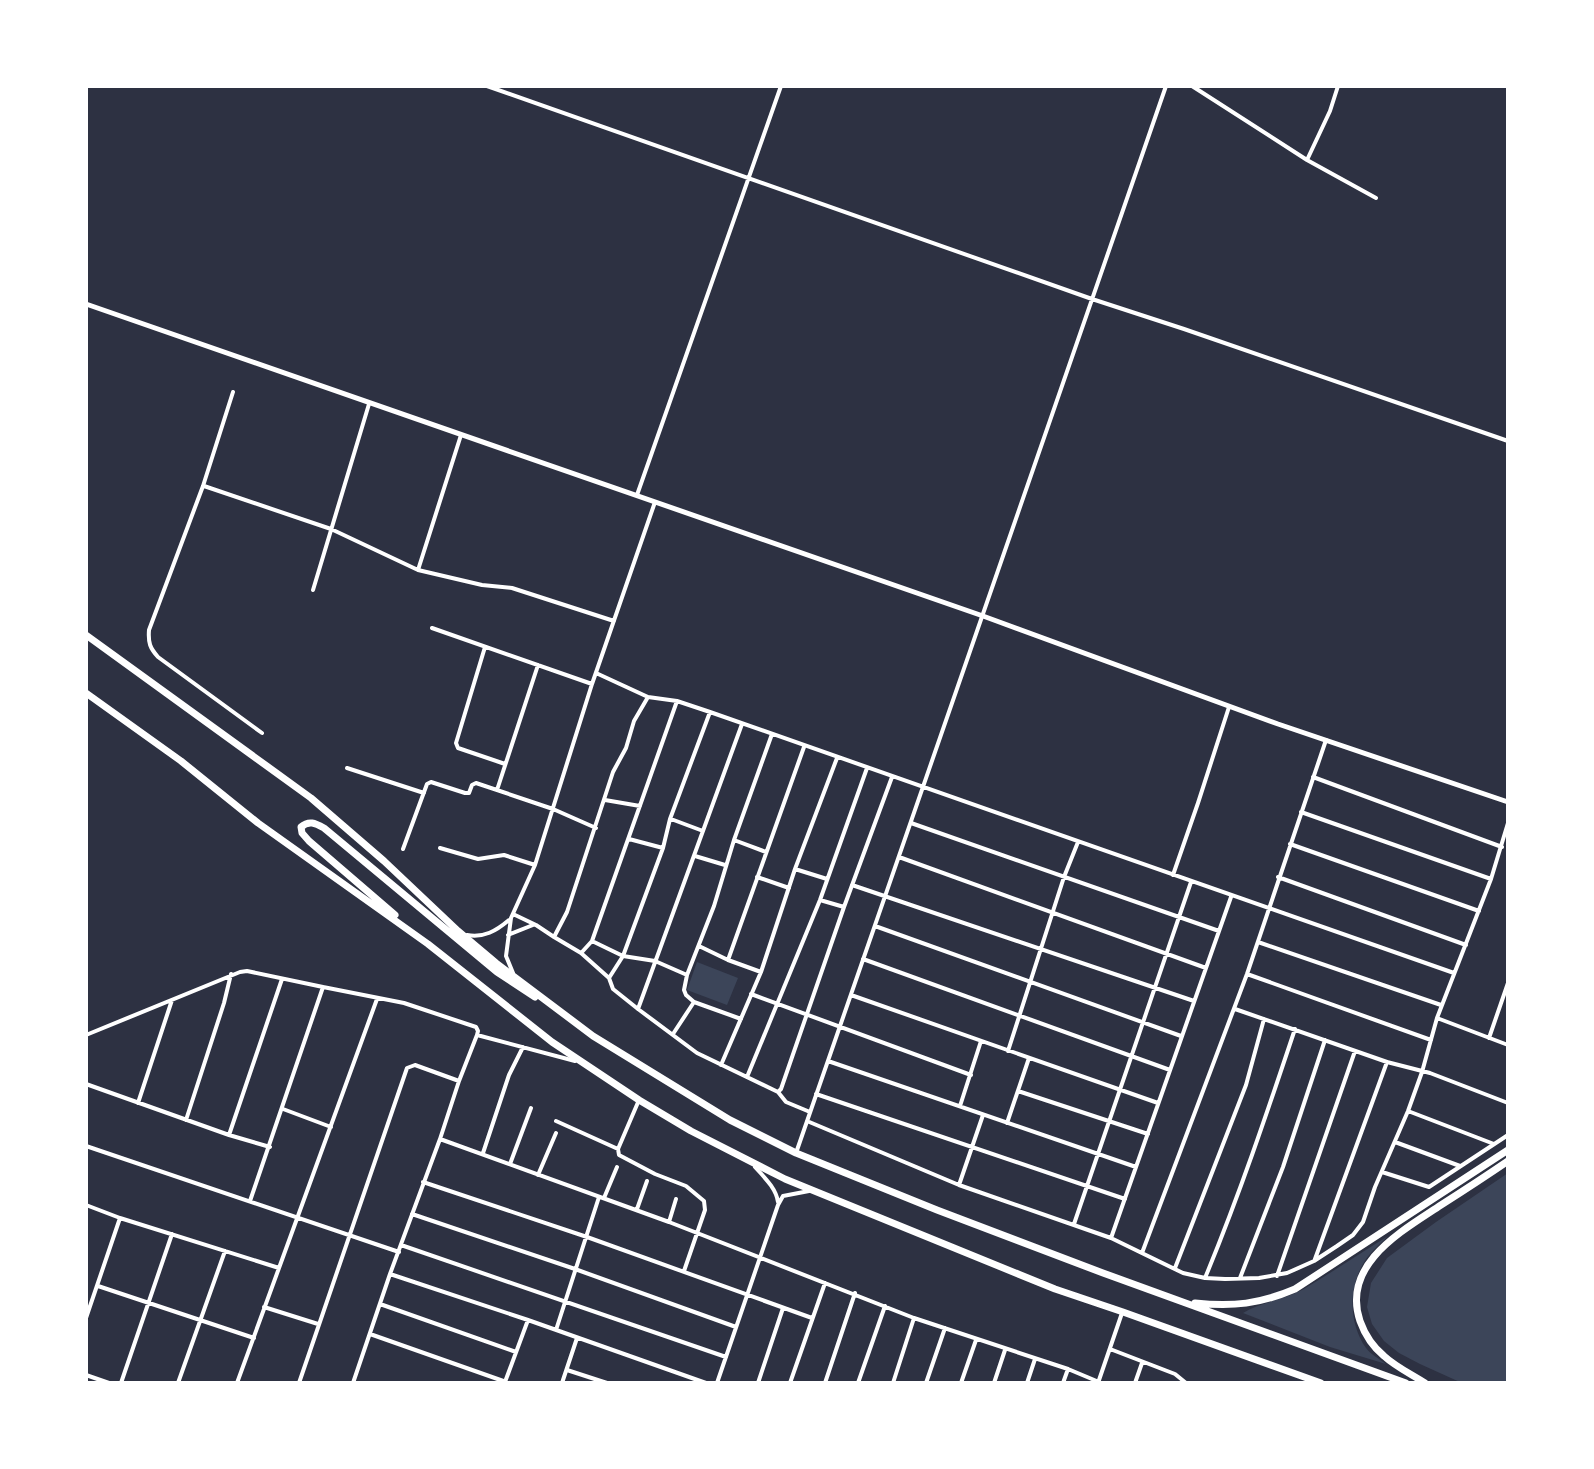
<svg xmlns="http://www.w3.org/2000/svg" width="1594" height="1469" viewBox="0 0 1594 1469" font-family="Inter,sans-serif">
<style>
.green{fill:#3c4559}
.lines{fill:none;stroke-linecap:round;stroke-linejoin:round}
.minor{stroke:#fff;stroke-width:4}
.tertiary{stroke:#fff;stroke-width:5}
.trunk{stroke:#fff;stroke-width:7}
</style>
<rect width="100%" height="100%" fill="#2d3142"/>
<!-- green -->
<path class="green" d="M 697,962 L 738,978 L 727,1005 L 687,990 Z
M 1508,1173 L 1508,1383 L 1462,1383 L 1420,1364 L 1399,1353 L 1384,1341 L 1372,1324 L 1367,1307 L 1371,1283 L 1387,1258 L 1436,1222 Z
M 1388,1236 C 1381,1243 1372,1251 1366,1259 C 1348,1286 1348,1322 1366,1348 C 1371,1355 1380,1359 1386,1364 L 1330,1347 L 1243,1313 C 1261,1302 1283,1300 1302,1290 C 1331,1273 1359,1254 1388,1236 Z"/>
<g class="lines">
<!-- minor -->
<path class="minor" d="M 487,86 L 1092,299 L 1184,329 L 1508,441
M 1192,86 L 1307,160 L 1376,198
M 1307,160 L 1330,111 L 1338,86
M 233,392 L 203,486 L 149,630 C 148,643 150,648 158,657 L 262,733
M 461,435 L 418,570 L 482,585 L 512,588 L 614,621
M 204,486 L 331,529 L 418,570
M 637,495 L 781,86
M 313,590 L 369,404
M 432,628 L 592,684
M 485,647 L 456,743 L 458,748 L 505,764
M 596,673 L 648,697 L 677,701 L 710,712 L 1454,973
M 347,768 L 424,793
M 1313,777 L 1502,847
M 497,790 L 538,665
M 605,800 L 640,806
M 1301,812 L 1491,879
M 671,819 L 703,831
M 911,823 L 1219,931
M 629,839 L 663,848
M 734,840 L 766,852
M 1290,844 L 1479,911
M 440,848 L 478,859 L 504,855 L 535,865
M 403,849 L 427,784 L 431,782 L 465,793 L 469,793 L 472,785 L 476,783 L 553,809 L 596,828
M 695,856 L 725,865
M 899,857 L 1206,968
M 795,869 L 827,879
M 1173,875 L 1198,803 L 1229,707
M 757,877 L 789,888
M 1278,877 L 1466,945
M 852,885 L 1194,1001
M 820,900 L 844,907
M 513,914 L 536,925 L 554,937 L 581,953 L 609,978 L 613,989 L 638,1009 L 697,1053 L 778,1092 L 786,1102 L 810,1112
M 875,926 L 1181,1036
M 467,935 C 484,938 496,931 509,920
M 508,935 L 533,925
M 554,937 L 567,912 L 613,772 L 626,748 L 634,721 L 648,697
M 592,941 L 623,956 L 655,961 L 687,975
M 1258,942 L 1441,1005
M 699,946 L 728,960 L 761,972
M 582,952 L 592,941 L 677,701
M 863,959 L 1170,1070
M 728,960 L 804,747
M 513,973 L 506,956 L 511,918 L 535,865 L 592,684 L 655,502
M 1247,974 L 1431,1040
M 609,978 L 623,956 L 663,848 L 670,819 L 710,712
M 751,994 L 971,1075
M 851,995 L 1158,1103
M 638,1009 L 742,724
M 1235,1009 L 1387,1062 L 1430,1073 L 1508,1103
M 1437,1018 L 1508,1045
M 741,1019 L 694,1002 L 686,995 L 684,990 L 687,975 L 714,906 L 734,840 L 772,734
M 673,1034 L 694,1002
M 86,1035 L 240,972 L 247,971 L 323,987
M 477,1035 L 575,1061
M 1489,1038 L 1508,983
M 1008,1051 L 1064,877 L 1078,842
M 828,1061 L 1136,1167
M 721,1065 L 761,972 L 795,869 L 837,758
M 747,1077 L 820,900 L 867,768
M 86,1084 L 229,1135 L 270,1147
M 1018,1091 L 1148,1134
M 778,1092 L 781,1089 L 844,907 L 892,777
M 816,1094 L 1125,1199
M 138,1103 L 172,1000
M 960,1106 L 981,1041
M 283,1109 L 331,1127
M 1408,1111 L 1494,1144
M 186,1120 L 224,1003 L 231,974
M 556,1121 L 618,1149 L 639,1100
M 807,1121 L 959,1185 L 1111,1238 L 1183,1273 L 1205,1278 L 1225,1279 L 1259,1278 L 1287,1273 L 1314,1261 L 1337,1246 L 1353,1235 L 1363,1222 L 1375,1187 L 1408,1111 L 1422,1072 L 1437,1018 L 1491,879 L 1508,823
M 1007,1123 L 1029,1058
M 229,1135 L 282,979
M 440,1139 L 669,1222 L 914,1318 L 1068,1369 L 1099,1382
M 1395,1142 L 1460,1166
M 86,1146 L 399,1252
M 618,1149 L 619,1155 L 655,1174 L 686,1186 L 704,1201 L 705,1210 L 684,1271
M 483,1153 L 509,1075 L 523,1047
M 796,1153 L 1166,86
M 510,1164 L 531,1108
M 755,1167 C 764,1177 776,1188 778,1202
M 1382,1172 L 1429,1187 L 1508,1135
M 538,1175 L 556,1133
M 423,1182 L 587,1237 L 812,1318
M 959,1185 L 983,1115
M 604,1198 L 617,1167
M 250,1201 L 323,987 L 404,1003 L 476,1027 L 478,1031 L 477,1035 L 459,1081 L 440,1139 L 390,1274 L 353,1383
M 86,1205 L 120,1218 L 279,1268 L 377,999
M 637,1209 L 647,1181
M 412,1214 L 575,1269 L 736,1327
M 669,1222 L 676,1199
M 1074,1224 L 1191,882
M 1111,1238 L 1231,897
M 401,1245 L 726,1357
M 1142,1253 L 1247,974 L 1326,740
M 1315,1259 L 1387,1062
M 1175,1268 L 1246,1085 L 1264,1019
M 390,1274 L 528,1320 L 706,1383
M 1277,1276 L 1355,1051
M 1205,1278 C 1239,1196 1267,1113 1295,1029
M 1240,1278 L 1283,1167 L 1325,1040
M 98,1286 L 254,1338
M 380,1304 L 516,1352
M 264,1307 L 318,1324
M 86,1318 L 120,1218
M 556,1330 L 599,1197
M 370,1334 L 509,1383
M 1110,1349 L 1175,1374 L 1186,1383
M 567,1370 L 607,1383
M 86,1375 L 109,1383
M 505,1382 L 528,1320
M 121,1383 L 172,1234
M 178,1383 L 225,1251
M 237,1383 L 279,1268
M 299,1383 L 407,1068 L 415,1065 L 459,1081
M 562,1383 L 577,1338
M 717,1383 L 778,1205 L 783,1196 L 809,1191
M 758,1383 L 783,1308
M 790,1383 L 825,1283
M 825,1383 L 855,1293
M 858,1383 L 885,1306
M 893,1383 L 914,1318
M 926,1383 L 945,1328
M 961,1383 L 976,1340
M 994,1383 L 1005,1350
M 1027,1383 L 1035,1359
M 1063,1383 L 1068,1369
M 1098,1383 L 1122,1313
M 1135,1383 L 1142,1363"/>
<!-- tertiary -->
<path class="tertiary" d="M 86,304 L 983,616 L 1278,724 L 1508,802"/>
<!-- trunk -->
<path class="trunk" d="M 86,635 L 311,798 L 384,861 L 458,931 L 496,963 L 593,1036 L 730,1120 L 796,1153 L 937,1210 L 1103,1273 L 1406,1383
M 86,693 L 181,761 L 258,823 L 428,944 L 552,1042 L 639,1100 L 691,1131 L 785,1179 L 1055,1289 L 1123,1312 L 1321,1383
M 395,915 L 309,841 L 302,833 L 301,827 C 309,820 315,823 324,828 L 497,972 L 535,997
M 1195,1303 C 1233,1307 1260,1304 1295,1289 L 1508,1150
M 1425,1383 C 1411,1374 1396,1367 1384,1356 C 1373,1347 1365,1335 1360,1321 C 1341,1264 1402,1231 1441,1205 C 1463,1191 1486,1176 1508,1161"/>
</g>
<!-- border -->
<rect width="1594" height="1469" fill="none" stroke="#ffffff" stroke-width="176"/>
</svg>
